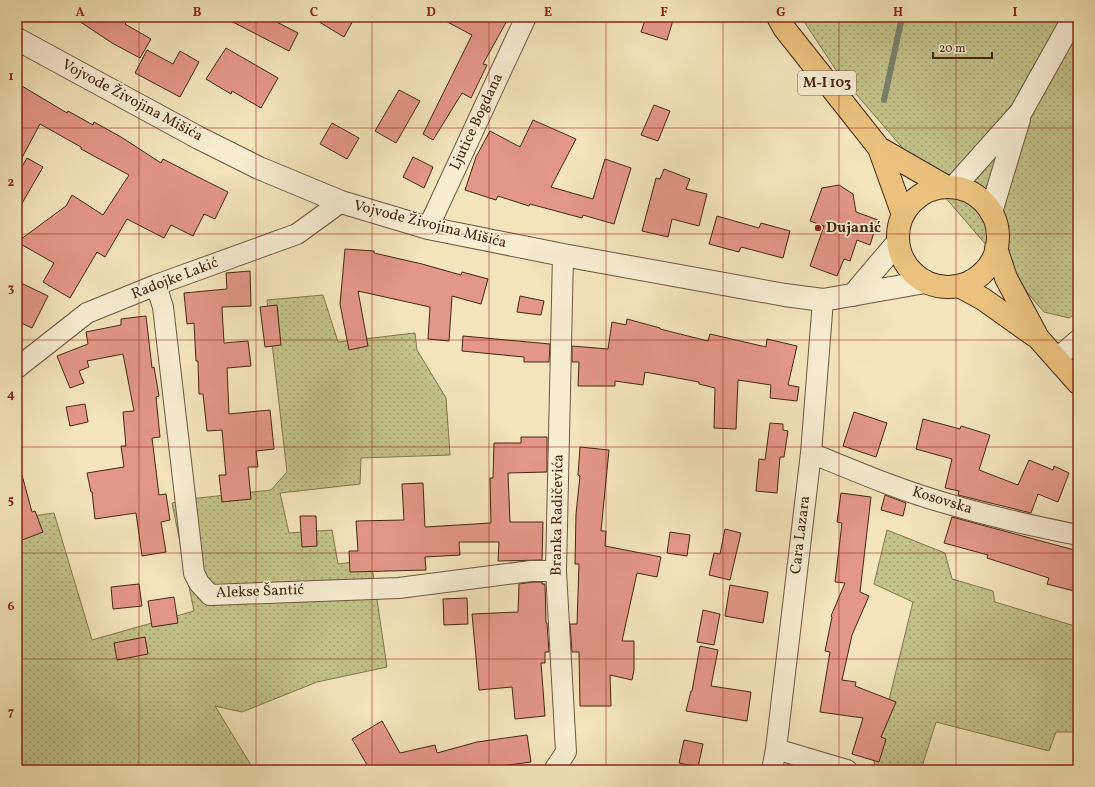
<svg xmlns="http://www.w3.org/2000/svg" width="1095" height="787" viewBox="0 0 1095 787" font-family="Vollkorn,serif">
<style>
.grass{fill:url(#grass-dots);stroke:#84744e}
.lines{fill:none;stroke-linecap:round;stroke-linejoin:round}
.stream{stroke:#7a826e;stroke-width:6}
.building{fill:#e39788;stroke:#462710}
.minor-casing{stroke:#71563b;stroke-width:22}
.tertiary-casing{stroke:#71563b;stroke-width:24}
.primary-casing{stroke:#462710;stroke-width:24}
.minor{stroke:#f7edd3;stroke-width:20}
.tertiary{stroke:#f7edd3;stroke-width:22}
.primary{stroke:#eac27e;stroke-width:22}
.grid{fill:none;stroke:#8f2418;stroke-width:1;stroke-opacity:0.55}
.poi-dot{fill:#8f2418;stroke:#f7edd3;stroke-width:1.5}
.labels{text-anchor:middle;dominant-baseline:central;stroke-width:3.5;stroke-linejoin:round;paint-order:stroke}
.shield{fill:#f7edd3;stroke:#7b624a;stroke-width:1}
.shield-label{font-size:14px;font-weight:bold;fill:#462710}
.street-label{font-size:15px;fill:#462710;stroke:#f7edd3}
.poi-label{font-size:15px;font-weight:bold;fill:#462710;stroke:#f7edd3;text-anchor:start}
.neatline{fill:none;stroke:#8f2418;stroke-width:1.5}
.grid-label{font-size:13px;text-anchor:middle;font-weight:bold;fill:#8f2418}
</style>
<defs>
<pattern id="grass-dots" width="8" height="8" patternUnits="userSpaceOnUse"><rect width="8" height="8" fill="#c2c28b"/><path d="M2 2h.1M6 6h.1" fill="none" stroke="#9f9e70" stroke-width="1.8" stroke-linecap="round"/></pattern>
</defs>
<rect width="100%" height="100%" fill="#f3e4bb"/>
<filter id="stains"><feTurbulence type="fractalNoise" baseFrequency=".005" numOctaves="4"/><feColorMatrix values="0 0 0 0 .2 0 0 0 0 .09 0 0 0 0 .02 0 0 0 .5 -.17"/></filter>
<radialGradient id="worn" r=".72"><stop offset=".6" stop-color="#630" stop-opacity="0"/><stop offset="1" stop-color="#630" stop-opacity=".3"/></radialGradient>
<!-- grass -->
<path class="grass" d="M 801,17 L 1078,17 L 1078,312 L 1069,318 L 1044,312 L 838,73 Z
M 323,295 L 338,342 L 415,333 L 417,350 L 446,398 L 450,455 L 361,458 L 360,484 L 280,493 L 289,533 L 332,530 L 338,564 L 368,560 L 373,573 L 387,667 L 317,682 L 242,712 L 215,706 L 254,770 L 17,770 L 17,518 L 54,513 L 92,640 L 194,611 L 172,503 L 190,499 L 271,490 L 287,472 L 267,300 Z
M 887,530 L 945,553 L 952,579 L 993,591 L 995,602 L 1078,627 L 1078,732 L 1056,732 L 1049,751 L 936,722 L 921,770 L 875,770 L 874,761 L 913,602 L 874,584 Z"/>
<g class="lines">
<!-- stream -->
<path class="stream" d="M 884,100 L 902,17"/>
</g>
<!-- building -->
<path class="building" d="M 73,17 L 130,17 L 125,24 L 151,39 L 140,58 L 112,43 Z
M 223,17 L 267,17 L 298,33 L 289,51 Z
M 311,17 L 355,17 L 344,37 Z
M 438,17 L 509,17 L 483,64 L 487,65 L 471,98 L 462,93 L 433,140 L 423,134 L 472,35 Z
M 646,17 L 674,17 L 667,40 L 641,32 Z
M 226,48 L 278,78 L 261,108 L 232,91 L 231,94 L 206,79 Z
M 147,50 L 173,64 L 180,51 L 199,62 L 180,97 L 135,73 Z
M 17,83 L 67,113 L 68,111 L 93,125 L 94,122 L 121,137 L 161,163 L 163,159 L 192,174 L 228,192 L 215,219 L 204,214 L 193,236 L 171,225 L 164,238 L 127,219 L 105,257 L 97,252 L 70,298 L 43,282 L 54,263 L 17,242 L 66,206 L 72,195 L 103,215 L 129,175 L 81,149 L 81,147 L 40,124 L 17,167 Z
M 399,90 L 420,101 L 396,143 L 375,131 Z
M 654,105 L 670,111 L 658,141 L 641,135 Z
M 533,120 L 576,139 L 551,187 L 593,199 L 605,159 L 631,168 L 614,224 L 583,215 L 582,218 L 530,204 L 529,206 L 498,196 L 496,200 L 465,190 L 476,157 L 490,131 L 520,147 Z
M 332,123 L 359,138 L 347,159 L 320,144 Z
M 413,157 L 433,167 L 424,188 L 403,177 Z
M 27,158 L 43,167 L 17,212 L 17,175 Z
M 664,169 L 690,179 L 686,189 L 707,194 L 699,226 L 672,219 L 668,237 L 642,231 L 656,178 L 660,179 Z
M 839,185 L 853,194 L 856,212 L 878,220 L 870,245 L 857,240 L 850,261 L 844,259 L 837,276 L 810,266 L 824,226 L 810,221 L 822,188 Z
M 717,216 L 759,228 L 761,223 L 790,231 L 783,258 L 741,247 L 739,252 L 709,244 Z
M 345,249 L 374,251 L 374,253 L 422,264 L 461,275 L 462,272 L 488,279 L 481,304 L 452,296 L 449,341 L 428,339 L 430,307 L 358,291 L 368,346 L 349,350 L 340,304 Z
M 250,271 L 251,306 L 222,307 L 224,343 L 248,341 L 251,366 L 227,368 L 229,414 L 270,410 L 274,449 L 256,451 L 258,467 L 248,467 L 251,499 L 222,502 L 219,475 L 226,475 L 222,430 L 207,431 L 203,394 L 199,394 L 198,361 L 196,361 L 194,323 L 187,324 L 184,293 L 227,289 L 226,273 Z
M 21,283 L 48,296 L 32,328 L 17,321 L 17,292 Z
M 520,296 L 544,301 L 541,315 L 517,312 Z
M 277,305 L 281,345 L 265,347 L 260,307 Z
M 146,316 L 152,368 L 154,367 L 159,396 L 156,397 L 160,437 L 152,438 L 159,495 L 166,494 L 170,520 L 161,522 L 166,552 L 142,556 L 136,513 L 95,519 L 92,492 L 91,492 L 87,473 L 124,467 L 121,446 L 126,446 L 123,412 L 134,411 L 123,354 L 87,361 L 89,367 L 79,371 L 84,383 L 70,388 L 57,356 L 88,344 L 86,332 L 121,325 L 121,319 Z
M 627,319 L 660,328 L 660,329 L 708,341 L 710,334 L 766,347 L 767,339 L 797,346 L 788,385 L 799,387 L 797,401 L 770,398 L 771,385 L 738,380 L 736,429 L 714,428 L 715,388 L 699,384 L 699,382 L 645,372 L 643,385 L 615,381 L 615,386 L 578,386 L 579,362 L 572,362 L 572,346 L 608,349 L 612,322 L 626,325 Z
M 463,336 L 550,344 L 549,362 L 524,362 L 524,357 L 462,351 Z
M 85,404 L 88,422 L 70,426 L 66,407 Z
M 854,412 L 887,423 L 876,457 L 843,446 Z
M 923,419 L 960,429 L 961,426 L 990,435 L 979,470 L 1018,485 L 1029,460 L 1053,470 L 1054,466 L 1069,473 L 1058,502 L 1038,494 L 1031,513 L 958,495 L 959,491 L 945,488 L 952,459 L 916,449 Z
M 770,423 L 783,424 L 783,430 L 788,431 L 784,457 L 780,457 L 777,493 L 756,491 L 759,459 L 765,460 Z
M 521,437 L 547,437 L 547,472 L 508,473 L 510,522 L 543,522 L 542,560 L 498,561 L 499,542 L 459,542 L 460,555 L 425,557 L 426,570 L 350,572 L 349,551 L 358,551 L 356,521 L 404,520 L 402,484 L 423,483 L 425,527 L 491,523 L 490,478 L 493,478 L 494,443 L 521,443 Z
M 580,447 L 609,450 L 601,531 L 606,531 L 605,546 L 661,557 L 657,577 L 637,573 L 622,641 L 634,641 L 634,670 L 632,680 L 610,675 L 611,706 L 580,706 L 579,652 L 572,652 L 570,624 L 577,624 L 579,564 L 575,564 L 576,514 L 580,476 L 578,475 Z
M 22,475 L 32,512 L 35,511 L 43,532 L 17,542 L 17,476 Z
M 841,493 L 871,497 L 860,592 L 869,596 L 852,635 L 842,680 L 856,682 L 855,686 L 896,702 L 881,737 L 886,739 L 879,762 L 852,754 L 863,718 L 820,712 L 830,652 L 825,651 L 832,617 L 831,616 L 845,583 L 835,582 L 842,523 L 837,522 Z
M 885,495 L 906,503 L 903,516 L 881,510 Z
M 300,516 L 316,516 L 317,546 L 302,547 Z
M 952,517 L 1078,551 L 1078,592 L 1047,584 L 1049,578 L 987,558 L 988,555 L 944,543 Z
M 725,529 L 741,533 L 730,580 L 709,575 L 714,553 L 720,554 Z
M 670,532 L 690,535 L 687,556 L 667,553 Z
M 532,582 L 542,582 L 542,584 L 545,584 L 546,623 L 547,623 L 549,652 L 545,652 L 545,663 L 541,663 L 545,716 L 515,719 L 512,687 L 479,690 L 472,614 L 518,612 L 519,584 Z
M 139,584 L 142,606 L 113,609 L 111,587 Z
M 730,585 L 768,592 L 763,623 L 725,616 Z
M 174,597 L 178,623 L 152,627 L 148,601 Z
M 467,598 L 468,624 L 444,625 L 443,599 Z
M 703,610 L 720,614 L 714,645 L 697,642 Z
M 145,637 L 148,654 L 117,660 L 114,643 Z
M 700,646 L 718,650 L 711,686 L 751,692 L 747,721 L 686,711 L 691,691 L 692,691 Z
M 382,721 L 400,753 L 435,745 L 437,753 L 477,742 L 527,735 L 531,762 L 471,770 L 370,770 L 352,739 Z
M 684,740 L 703,744 L 698,767 L 679,763 Z"/>
<g class="lines">
<defs>
<path id="minor" d="M 428,228 L 526,17
M 156,285 L 163,307 L 194,573 L 199,583 L 210,595 L 399,588 L 531,571 L 556,571
M 1056,359 L 1078,340
M 17,368 L 87,313 L 156,285 L 297,234 L 341,202
M 811,453 C 855,471 899,490 945,503 C 988,516 1033,526 1078,535
M 776,749 L 847,770
M 554,770 L 566,752 L 556,571 L 563,255
M 772,770 L 776,749 L 811,453 L 823,300"/>
<path id="tertiary" d="M 17,39 L 199,138 L 259,168 L 341,202 L 428,228 L 563,255 L 785,295 L 823,300 L 925,282
M 954,187 L 1021,112 L 1074,17
M 991,212 L 1019,119
M 853,295 L 898,242"/>
<path id="primary" d="M 778,17 L 784,28 L 879,148 L 903,215
M 879,148 L 945,186
M898 237a50 50 0 1 1 100 0a50 50 0 1 1-100 0Z
M 996,248 L 1006,278 L 1038,338 L 1078,383
M 959,286 L 983,299 L 1035,336"/>
</defs>
<!-- minor casing -->
<use href="#minor" class="minor-casing"/>
<!-- tertiary casing -->
<use href="#tertiary" class="tertiary-casing"/>
<!-- primary casing -->
<use href="#primary" class="primary-casing"/>
<!-- minor -->
<use href="#minor" class="minor"/>
<!-- tertiary -->
<use href="#tertiary" class="tertiary"/>
<!-- primary -->
<use href="#primary" class="primary"/>
</g>
<!-- grid -->
<path class="grid" d="M 139,17 L 139,770M 256,17 L 256,770M 372,17 L 372,770M 489,17 L 489,770M 606,17 L 606,770M 723,17 L 723,770M 839,17 L 839,770M 956,17 L 956,770M 17,128 L 1078,128M 17,234 L 1078,234M 17,340 L 1078,340M 17,447 L 1078,447M 17,553 L 1078,553M 17,659 L 1078,659"/>
<!-- markers -->
<circle class="poi-dot" cx="818" cy="228" r="4"/>
<g class="labels">
<!-- shield labels -->
<rect class="shield" x="798" y="71" width="58" height="24" rx="3"/>
<g class="shield-label">
<text x="827" y="83">M-I 103</text>
</g>
<!-- street labels -->
<g class="street-label">
<text transform="translate(132 101) rotate(28)">Vojvode Živojina Mišića</text>
<text transform="translate(477 122) rotate(-65)">Ljutice Bogdana</text>
<text transform="translate(430 225) rotate(14)">Vojvode Živojina Mišića</text>
<text transform="translate(175 279) rotate(-21)">Radojke Lakić</text>
<text transform="translate(942 501) rotate(17)">Kosovska</text>
<text transform="translate(558 515) rotate(-89)">Branka Radičevića</text>
<text transform="translate(801 535) rotate(-83)">Cara Lazara</text>
<text transform="translate(260 592) rotate(-2)">Alekse Šantić</text>
</g>
<!-- poi labels -->
<g class="poi-label">
<text x="826" y="228">Dujanić</text>
</g>
</g>
<!-- margin -->
<rect width="1095" height="787" fill="none" stroke="#f3e4bb" stroke-width="44"/>
<!-- scale -->
<path d="M933 52v6h59v-6" fill="none" stroke="#462710" stroke-width="2"/>
<text x="939" y="52" font-size="12" fill="#462710" stroke="#f7edd3" stroke-width="3" paint-order="stroke">20 m</text>
<rect x="22" y="22" width="1051" height="743" class="neatline"/>
<g class="grid-label">
<text x="80" y="16">A</text>
<text x="197" y="16">B</text>
<text x="314" y="16">C</text>
<text x="431" y="16">D</text>
<text x="548" y="16">E</text>
<text x="664" y="16">F</text>
<text x="781" y="16">G</text>
<text x="898" y="16">H</text>
<text x="1015" y="16">I</text>
<text x="11" y="80">1</text>
<text x="11" y="186">2</text>
<text x="11" y="292">3</text>
<text x="11" y="398">4</text>
<text x="11" y="504">5</text>
<text x="11" y="610">6</text>
<text x="11" y="716">7</text>
</g>
<rect width="100%" height="100%" filter="url(#stains)"/>
<rect width="100%" height="100%" fill="url(#worn)"/>
</svg>
